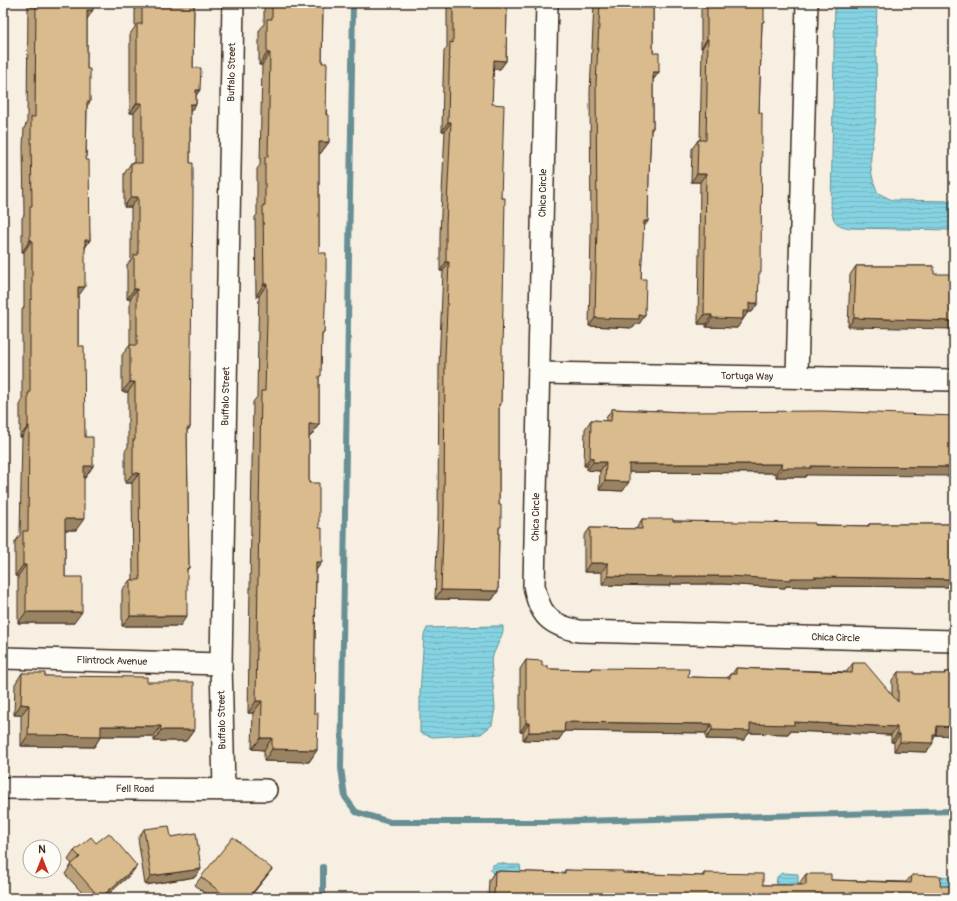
<svg xmlns="http://www.w3.org/2000/svg" width="957" height="901" viewBox="0 0 957 901" font-family="Pangolin,sans-serif">
<style>
.water{fill:url(#water-rules);stroke:#678f94}
.lines{fill:none;stroke-linecap:round;stroke-linejoin:round}
.stream{stroke:#678f94;stroke-width:6}
.street-casing{stroke:#3b2a1e;stroke-width:24}
.street{stroke:#fdfcf7;stroke-width:21}
.wall{fill:#bba17a;stroke:#3b2a1e}
.shaded-wall{fill:#998363;stroke:#3b2a1e}
.building{fill:#dabb8e;stroke:#3b2a1e}
.labels{text-anchor:middle;dominant-baseline:central;stroke-width:4;stroke-linejoin:round;paint-order:stroke}
.street-label{font-size:10px;fill:#3b2a1e;stroke:#fdfcf7}
</style>
<defs>
<pattern id="water-rules" width="6" height="5" patternUnits="userSpaceOnUse"><rect width="6" height="5" fill="#85d3e2"/><path d="M0 2.5h6" fill="none" stroke="#74b5c1"/></pattern>
</defs>
<rect width="100%" height="100%" fill="#f6efe2"/>
<filter id="ink" filterUnits="userSpaceOnUse"><feTurbulence type="fractalNoise" baseFrequency=".025" numOctaves="2"/><feDisplacementMap in="SourceGraphic" scale="8" xChannelSelector="R" yChannelSelector="G"/><feConvolveMatrix kernelMatrix="1 2 1 2 8 2 1 2 1" color-interpolation-filters="sRGB"/></filter>
<g filter="url(#ink)">
<!-- water -->
<path class="water" d="M 835,3 L 877,3 C 875,39 877,74 876,110 C 876,141 863,161 878,193 L 892,200 L 954,201 L 954,230 L 850,228 C 835,225 833,222 831,207 Z
M 494,626 L 503,626 L 503,632 L 491,660 L 495,708 L 492,725 L 481,734 L 433,737 L 420,733 L 420,693 L 424,635 L 427,628 Z
M 499,863 L 509,865 L 520,865 L 521,873 L 495,877 L 490,869 L 493,865 Z
M 782,873 L 798,874 L 798,888 L 776,886 L 777,877 Z
M 942,876 L 953,879 L 954,890 L 943,898 L 938,878 Z"/>
<g class="lines">
<!-- stream -->
<path class="stream" d="M 353,3 L 341,768 L 345,797 L 356,812 L 390,822 L 543,822 L 954,811
M 323,898 L 323,867"/>
<defs>
<g id="street">
<path id="s1" d="M 547,3 L 534,585 C 539,614 549,625 579,631 L 954,641"/>
<path id="s2" d="M 539,373 L 954,380"/>
<path d="M 797,376 L 807,3"/>
<path id="s3" d="M 3,658 L 221,664"/>
<path id="s4" d="M 3,788 L 266,790"/>
<path id="s5" d="M 224,789 L 221,664 L 233,3"/>
</g>
</defs>
<!-- street casing -->
<use href="#street" class="street-casing"/>
<!-- street -->
<use href="#street" class="street"/>
</g>
<!-- wall -->
<path class="wall" d="M 28,3 L 93,3 L 87,19 L 87,69 L 90,102 L 87,106 L 86,160 L 90,240 L 85,248 L 78,296 L 78,346 L 85,437 L 93,466 L 85,478 L 84,478 L 76,530 L 65,530 L 65,577 L 74,623 L 18,623 L 18,576 L 15,576 L 15,542 L 20,535 L 22,437 L 20,437 L 20,405 L 22,401 L 22,310 L 24,307 L 24,252 L 22,252 L 22,218 L 24,215 L 23,147 L 24,128 L 27,123 Z
M 135,3 L 194,3 L 193,68 L 196,96 L 196,104 L 190,112 L 190,428 L 187,431 L 189,568 L 187,570 L 180,626 L 122,626 L 122,590 L 130,580 L 133,580 L 132,483 L 125,483 L 125,451 L 128,447 L 128,392 L 122,392 L 122,355 L 130,345 L 130,299 L 127,299 L 127,265 L 131,260 L 131,207 L 124,207 L 124,174 L 131,163 L 134,163 L 134,113 L 130,113 L 130,34 L 135,27 Z
M 264,3 L 323,3 L 322,63 L 329,142 L 320,154 L 319,154 L 319,253 L 324,333 L 322,335 L 319,378 L 319,424 L 311,436 L 309,436 L 309,483 L 319,528 L 322,562 L 316,570 L 314,713 L 317,750 L 309,762 L 264,761 L 264,750 L 252,749 L 253,713 L 248,713 L 253,402 L 257,397 L 258,332 L 259,296 L 256,296 L 255,217 L 257,215 L 257,169 L 260,165 L 262,65 L 259,65 L 259,31 L 264,24 Z
M 447,3 L 507,3 L 506,61 L 500,69 L 493,69 L 492,104 L 501,198 L 501,404 L 499,406 L 499,529 L 498,591 L 492,600 L 435,599 L 438,517 L 439,365 L 443,271 L 440,271 L 440,234 L 445,131 L 442,131 L 443,82 L 444,51 L 447,47 Z
M 594,3 L 653,3 L 653,53 L 659,72 L 653,80 L 653,128 L 651,131 L 649,174 L 648,221 L 643,228 L 641,279 L 645,315 L 639,324 L 636,324 L 633,328 L 589,326 L 591,233 L 590,93 Z
M 703,3 L 764,3 L 762,24 L 759,113 L 758,303 L 752,312 L 748,312 L 737,328 L 706,327 L 706,324 L 698,324 L 700,182 L 691,182 L 692,149 L 698,140 L 700,140 L 702,48 L 701,48 L 701,9 L 703,7 Z
M 856,266 L 934,266 L 848,327 L 850,275 Z
M 612,409 L 685,412 L 807,475 L 805,477 L 776,477 L 776,473 L 629,472 L 623,491 L 599,490 L 600,471 L 587,470 L 587,466 L 584,466 L 585,429 L 591,420 L 606,421 L 606,418 Z
M 642,519 L 673,521 L 867,526 L 869,524 L 954,524 L 954,587 L 809,586 L 808,587 L 786,586 L 785,588 L 723,584 L 671,584 L 670,586 L 602,585 L 602,572 L 584,572 L 584,536 L 590,528 L 636,529 Z
M 526,660 L 542,666 L 548,669 L 589,670 L 591,668 L 688,677 L 727,678 L 730,674 L 732,674 L 736,668 L 847,672 L 847,671 L 853,663 L 892,695 L 892,680 L 898,672 L 914,674 L 944,674 L 945,672 L 954,672 L 954,736 L 936,735 L 933,740 L 927,752 L 894,751 L 894,742 L 891,742 L 891,735 L 790,731 L 788,734 L 749,733 L 744,740 L 706,739 L 706,733 L 564,731 L 558,741 L 523,740 L 523,732 L 520,732 L 520,669 Z
M 22,673 L 45,676 L 147,682 L 194,730 L 186,741 L 154,741 L 154,736 L 101,736 L 94,747 L 21,746 L 21,715 L 14,715 L 15,684 Z
M 144,829 L 171,837 L 201,869 L 195,877 L 145,885 L 138,838 Z
M 96,843 L 131,874 L 104,898 L 87,898 L 65,874 L 72,864 L 68,860 L 74,851 Z
M 272,869 L 266,877 L 249,898 L 211,898 L 195,885 L 201,877 Z
M 565,870 L 623,873 L 702,876 L 704,873 L 763,885 L 800,885 L 800,882 L 806,874 L 831,880 L 906,882 L 912,875 L 940,886 L 954,898 L 488,898 L 489,880 L 495,871 L 563,873 Z"/>
<!-- shaded-wall -->
<path class="shaded-wall" d="M 87,10 L 93,10 L 86,21 Z
M 707,39 L 708,39 L 702,48 L 701,48 Z
M 267,53 L 270,53 L 262,65 L 259,65 Z
M 494,60 L 506,61 L 500,69 L 488,69 Z
M 653,72 L 659,72 L 653,80 Z
M 196,90 L 200,90 L 193,100 Z
M 137,103 L 142,103 L 134,113 L 130,113 Z
M 190,104 L 196,104 L 188,114 Z
M 448,122 L 451,122 L 445,131 L 442,131 Z
M 319,142 L 329,142 L 320,154 L 310,153 Z
M 697,174 L 706,174 L 700,182 L 691,182 Z
M 131,197 L 138,197 L 131,207 L 124,207 Z
M 644,221 L 648,221 L 642,230 Z
M 30,240 L 32,240 L 24,252 L 22,252 Z
M 85,240 L 90,240 L 82,252 Z
M 446,262 L 449,262 L 443,271 L 440,271 Z
M 264,284 L 267,284 L 259,296 L 256,296 Z
M 78,287 L 85,287 L 77,298 Z
M 134,289 L 137,289 L 130,299 L 127,299 Z
M 749,303 L 758,303 L 752,312 L 748,312 L 737,328 L 706,327 L 712,318 Z
M 639,315 L 645,315 L 639,324 L 636,324 L 633,328 L 589,326 L 595,318 Z
M 704,315 L 712,315 L 706,324 L 698,324 Z
M 854,318 L 954,321 L 954,329 L 848,327 Z
M 130,382 L 135,382 L 128,392 L 122,392 Z
M 309,424 L 319,424 L 311,436 L 301,436 Z
M 28,426 L 29,426 L 22,437 L 20,437 Z
M 590,457 L 593,458 L 587,466 L 584,466 Z
M 593,462 L 606,462 L 600,471 L 587,470 Z
M 629,464 L 782,464 L 776,473 L 623,472 Z
M 84,466 L 93,466 L 85,478 L 76,477 Z
M 811,466 L 954,467 L 954,476 L 807,475 L 805,477 L 776,477 L 782,468 Z
M 133,473 L 139,473 L 132,483 L 125,483 Z
M 605,481 L 629,482 L 623,491 L 599,490 Z
M 65,519 L 84,519 L 76,530 L 58,530 Z
M 316,562 L 322,562 L 314,573 Z
M 590,563 L 608,563 L 602,572 L 584,572 Z
M 23,565 L 26,565 L 18,576 L 15,576 Z
M 608,576 L 729,576 L 791,578 L 814,577 L 954,579 L 954,587 L 809,586 L 808,587 L 786,586 L 785,588 L 723,584 L 671,584 L 670,586 L 602,585 Z
M 441,590 L 498,591 L 492,600 L 435,599 Z
M 26,612 L 82,612 L 74,623 L 18,623 Z
M 130,616 L 187,616 L 180,626 L 122,626 Z
M 256,701 L 262,701 L 253,713 L 248,713 Z
M 21,704 L 29,705 L 21,715 L 14,715 Z
M 565,722 L 712,724 L 706,733 L 558,731 Z
M 794,722 L 897,727 L 891,735 L 790,731 L 788,734 L 749,733 L 744,740 L 706,739 L 712,730 L 750,724 Z
M 526,723 L 529,723 L 523,732 L 520,732 Z
M 101,726 L 161,726 L 154,736 L 101,736 L 94,747 L 21,746 L 28,735 Z
M 937,726 L 954,727 L 954,736 L 936,735 L 931,743 L 933,743 L 927,752 L 894,751 L 900,742 Z
M 161,730 L 194,730 L 186,741 L 154,741 Z
M 529,732 L 564,732 L 558,741 L 523,740 Z
M 897,734 L 900,734 L 894,742 L 891,742 Z
M 261,738 L 272,738 L 264,750 L 252,749 Z
M 272,749 L 317,750 L 309,762 L 264,761 Z
M 137,866 L 131,874 L 104,898 L 100,898 Z
M 201,869 L 195,877 L 145,885 L 151,876 Z
M 272,869 L 266,877 L 249,898 L 248,898 Z"/>
<!-- building -->
<path class="building" d="M 36,3 L 93,3 L 93,10 L 87,10 L 87,69 L 90,69 L 90,102 L 87,102 L 86,160 L 89,160 L 90,240 L 85,240 L 85,287 L 78,287 L 78,346 L 84,346 L 85,437 L 93,437 L 93,466 L 84,466 L 84,519 L 65,519 L 65,577 L 82,577 L 82,612 L 26,612 L 26,565 L 23,565 L 23,531 L 28,531 L 29,426 L 28,426 L 28,393 L 30,393 L 30,299 L 32,299 L 32,240 L 30,240 L 30,206 L 32,206 L 31,136 L 31,117 L 35,117 Z
M 142,3 L 194,3 L 193,68 L 201,68 L 200,90 L 196,90 L 196,104 L 190,104 L 190,163 L 193,163 L 193,197 L 190,428 L 187,428 L 189,568 L 187,568 L 187,616 L 130,616 L 130,580 L 140,580 L 139,473 L 133,473 L 133,440 L 135,440 L 135,382 L 130,382 L 130,345 L 137,345 L 137,289 L 134,289 L 134,255 L 138,255 L 138,197 L 131,197 L 131,163 L 142,163 L 142,103 L 137,103 L 137,24 L 142,24 Z
M 272,3 L 323,3 L 322,63 L 327,63 L 326,115 L 329,115 L 329,142 L 319,142 L 319,253 L 326,253 L 326,284 L 324,333 L 322,333 L 321,376 L 319,376 L 319,424 L 309,424 L 309,483 L 319,483 L 319,528 L 322,528 L 322,562 L 316,562 L 314,713 L 318,713 L 317,750 L 272,749 L 272,738 L 261,738 L 262,701 L 256,701 L 261,391 L 265,391 L 267,320 L 267,284 L 264,284 L 263,205 L 265,205 L 265,157 L 268,157 L 270,53 L 267,53 L 267,19 L 272,19 Z
M 453,3 L 507,3 L 506,61 L 494,60 L 492,104 L 504,105 L 501,198 L 505,198 L 501,404 L 499,404 L 499,505 L 501,505 L 501,527 L 499,527 L 498,591 L 441,590 L 444,508 L 445,357 L 449,262 L 446,262 L 446,225 L 451,122 L 448,122 L 449,74 L 450,42 L 453,43 Z
M 600,3 L 653,3 L 653,53 L 659,53 L 659,72 L 653,72 L 653,128 L 651,128 L 649,174 L 648,221 L 644,221 L 641,279 L 646,279 L 645,315 L 639,315 L 639,319 L 595,318 L 597,225 L 596,84 Z
M 707,3 L 764,3 L 764,22 L 762,22 L 759,113 L 762,113 L 761,273 L 759,273 L 758,303 L 749,303 L 749,311 L 743,311 L 743,319 L 712,318 L 712,315 L 704,315 L 706,174 L 697,174 L 698,140 L 706,140 L 708,39 L 707,39 Z
M 856,266 L 934,266 L 934,274 L 954,274 L 954,321 L 854,318 Z
M 612,409 L 685,412 L 823,411 L 954,416 L 954,467 L 811,466 L 811,468 L 782,468 L 782,464 L 629,464 L 629,482 L 605,481 L 606,462 L 593,462 L 593,458 L 590,457 L 591,420 L 611,421 Z
M 642,519 L 673,519 L 673,521 L 815,523 L 815,525 L 869,526 L 869,524 L 954,524 L 954,579 L 814,577 L 814,578 L 791,578 L 791,580 L 729,576 L 676,576 L 676,577 L 608,576 L 608,563 L 590,563 L 590,528 L 642,529 Z
M 526,660 L 542,661 L 542,666 L 548,666 L 548,669 L 591,670 L 591,668 L 689,669 L 688,677 L 730,678 L 730,674 L 736,674 L 736,668 L 852,673 L 853,663 L 865,663 L 898,702 L 898,672 L 914,672 L 914,674 L 945,674 L 945,672 L 954,672 L 954,727 L 937,726 L 936,735 L 933,735 L 933,743 L 900,742 L 900,734 L 897,734 L 897,727 L 794,722 L 794,725 L 750,724 L 750,731 L 712,730 L 712,724 L 565,722 L 564,732 L 529,732 L 529,723 L 526,723 Z
M 22,673 L 45,673 L 45,676 L 147,677 L 147,682 L 194,682 L 194,730 L 161,730 L 161,726 L 101,726 L 101,736 L 28,735 L 29,705 L 21,704 Z
M 169,826 L 171,837 L 196,833 L 201,869 L 151,876 L 144,829 Z
M 109,833 L 137,866 L 100,898 L 71,865 L 80,857 L 74,851 L 91,837 L 96,843 Z
M 233,837 L 272,869 L 248,898 L 228,898 L 201,877 Z
M 565,870 L 623,871 L 623,873 L 704,876 L 704,873 L 763,874 L 763,885 L 806,885 L 806,874 L 831,874 L 831,880 L 911,883 L 912,875 L 941,876 L 940,886 L 954,886 L 954,898 L 494,898 L 495,871 L 565,873 Z"/>
</g>
<g class="labels">
<!-- street labels -->
<g class="street-label">
<text stroke="none"><textPath href="#s5" startOffset="717">Buffalo Street</textPath></text>
<text transform="translate(543 193) rotate(-89)">Chica Circle</text>
<text stroke="none"><textPath href="#s2" startOffset="208">Tortuga Way</textPath></text>
<text stroke="none"><textPath href="#s5" startOffset="393">Buffalo Street</textPath></text>
<text transform="translate(536 517) rotate(-89)">Chica Circle</text>
<text stroke="none"><textPath href="#s1" startOffset="909">Chica Circle</textPath></text>
<text stroke="none"><textPath href="#s3" startOffset="109">Flintrock Avenue</textPath></text>
<text transform="translate(222 720) rotate(-91)">Buffalo Street</text>
<text stroke="none"><textPath href="#s4" startOffset="132">Fell Road</textPath></text>
</g>
</g>
<!-- margin -->
<rect width="957" height="901" fill="none" stroke="#fdfcf7" stroke-width="16"/>
<rect x="8" y="8" width="941" height="885" fill="none" stroke="#3b2a1e" stroke-width="1.5" filter="url(#ink)"/>
<!-- north arrow -->
<g transform="translate(42 859)"><circle r="19" fill="#fdfcf7" stroke="#afa8a0"/>
<path d="M0-3L7 15L0 10L-7 15Z" fill="#c8321e"/>
<text y="-6" font-size="11" font-weight="bold" text-anchor="middle" fill="#3b2a1e">N</text>
</g>
</svg>
